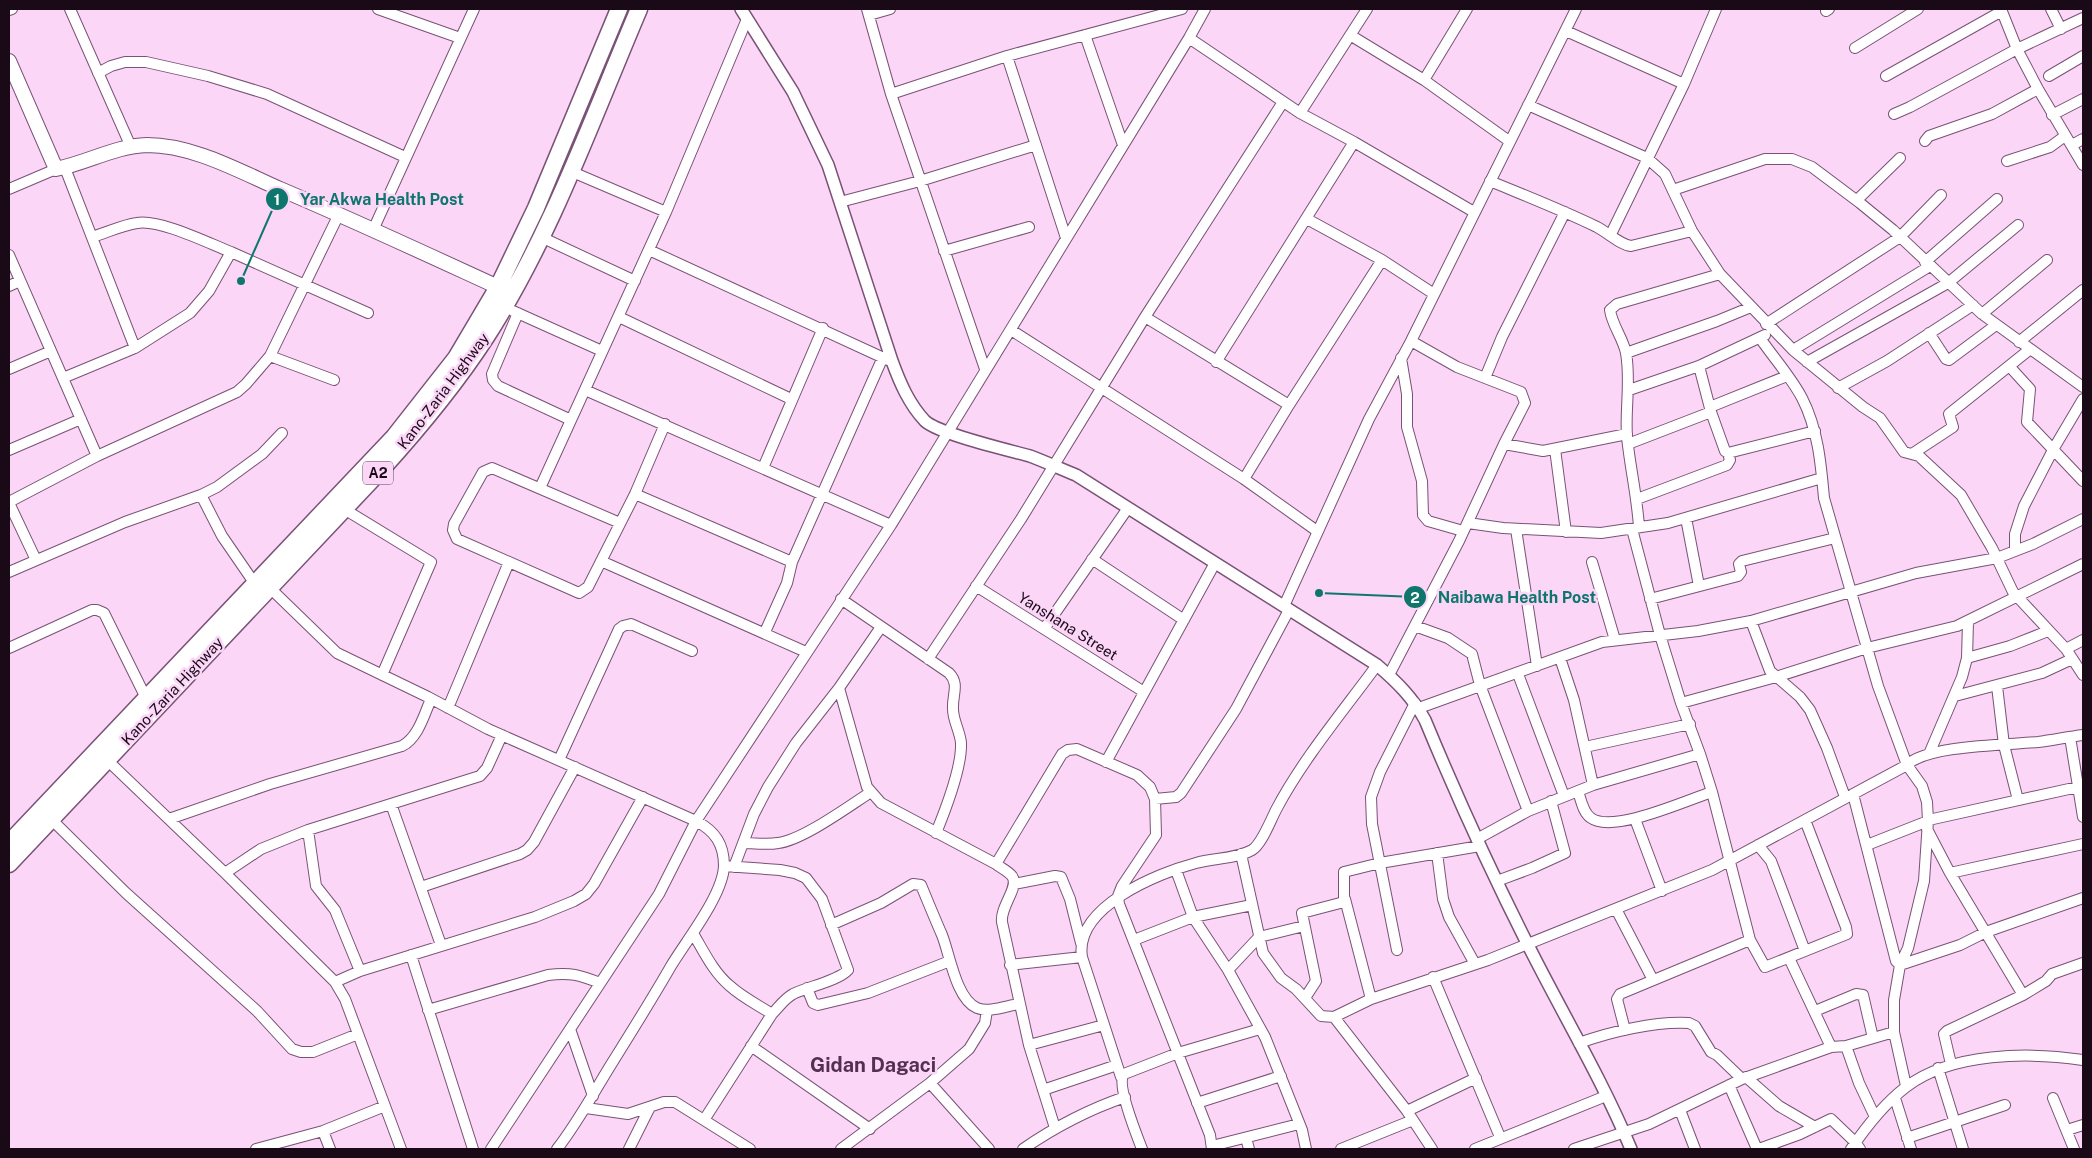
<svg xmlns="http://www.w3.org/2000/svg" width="2092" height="1158" viewBox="0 0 2092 1158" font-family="'Public Sans',sans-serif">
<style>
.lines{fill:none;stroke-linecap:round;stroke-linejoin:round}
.minor-casing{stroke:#795275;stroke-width:12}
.tertiary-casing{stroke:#795275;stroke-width:14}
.secondary-casing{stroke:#795275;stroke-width:16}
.trunk-casing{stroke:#795275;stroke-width:19}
.minor{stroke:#fff;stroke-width:10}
.tertiary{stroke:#fff;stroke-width:11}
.secondary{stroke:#fff;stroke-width:14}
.trunk{stroke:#fff;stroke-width:16}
.labels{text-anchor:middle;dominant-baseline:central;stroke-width:5;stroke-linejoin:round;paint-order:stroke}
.shield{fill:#fbd6f7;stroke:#5e475b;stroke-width:1}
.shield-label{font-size:14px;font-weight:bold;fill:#1a0a18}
.street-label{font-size:15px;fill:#1a0a18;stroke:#fbd6f7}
.district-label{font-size:20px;font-weight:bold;fill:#542f51;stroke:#fbd6f7}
.leader{fill:none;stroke:#0f766e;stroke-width:2}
.callout-dot{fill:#0f766e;stroke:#fbd6f7;stroke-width:2}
.mark-label{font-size:15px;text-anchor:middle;font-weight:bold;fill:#fff}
.callout-label{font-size:16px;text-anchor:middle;font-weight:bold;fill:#0f766e;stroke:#fbd6f7;stroke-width:5;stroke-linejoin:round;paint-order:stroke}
</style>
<rect width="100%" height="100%" fill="#fbd6f7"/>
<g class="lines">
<defs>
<path id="minor" d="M 70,9 L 131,147
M 378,9 L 460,38
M 867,9 L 891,94 L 985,369
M 2001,9 L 2017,49 L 2038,89 L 2083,165
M 2051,9 L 2061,29
M 9,10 L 12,9
M 1826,11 L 1829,9
M 869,15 L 890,9
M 1566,31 L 1684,84
M 1085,35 L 1123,145
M 1350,35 L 1424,80 L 1509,141
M 1189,38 L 1300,113 L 1354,142 L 1474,212
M 1855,48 L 1918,9
M 1007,56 L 1066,238
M 98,73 L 111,66 L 125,62 L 146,62 L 208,76 L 267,94 L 405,157
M 1886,76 L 2002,11
M 2049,76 L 2083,56
M 1424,80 L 1467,9
M 891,94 L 1007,56 L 1182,9
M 1528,105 L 1647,158 L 1665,174 L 1692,231 L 1720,274 L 1793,350 L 1863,407 L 1880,418 L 1904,452 L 1919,456 L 1961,495 L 1992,548 L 2013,592 L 2066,649 L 2083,675
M 1300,113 L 1367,9
M 1894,114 L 1910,107 L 2017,49 L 2083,18
M 2052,115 L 2083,99
M 1925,141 L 1929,136 L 1992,114 L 2038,89
M 2072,145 L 2083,139
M 2007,161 L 2050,147 L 2065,136
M 65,168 L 135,348
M 570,171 L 666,212
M 1490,181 C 1526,196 1562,210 1597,227 C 1608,233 1621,245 1631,246 L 1692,231
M 9,189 L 56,169
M 1673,190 L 1765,159 L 1792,159 L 1812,167 L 1860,203 L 1893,230 L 1982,314 L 2083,387
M 1857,200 L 1900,158
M 840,202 L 920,181 L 1036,145
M 1307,219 L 1382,260 L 1434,294
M 373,230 L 474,9
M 1611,234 L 1684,84 L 1716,9
M 92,237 C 106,233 122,225 137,223 C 160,219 208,243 231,252
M 541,237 L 635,281
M 649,250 L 888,360
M 944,251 L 1029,227
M 9,255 L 97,456
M 1925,262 L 1997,199
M 9,286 L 20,281
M 513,311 L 602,351
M 518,313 L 492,374 L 493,380 L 498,386 L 571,420
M 1982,314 L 2047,260
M 619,317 L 791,399
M 1145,317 L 1289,405
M 1766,324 L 1900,237 L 1941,195
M 1011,330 L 1244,479 L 1317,531
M 1929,333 L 1946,359 L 1949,360 L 1996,325
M 1760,338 C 1773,357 1791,377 1802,398 C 1818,429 1821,464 1824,498 L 1878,686 L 1907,765 L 1922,786 L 1927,802 L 1928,821 L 1924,881 L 1908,948 L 1900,965 L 1894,1000 L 1894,1032 L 1906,1086
M 2019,342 L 2083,290
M 1793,350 L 1930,266
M 1626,353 L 1717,321 L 1751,307
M 270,356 L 334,380
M 1401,358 L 1407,394 L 1407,427 L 1422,481 L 1423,515 L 1428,521 L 1463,531
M 1216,362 L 1354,142
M 1807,362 L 1948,283 L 2018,225
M 1699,366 L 1711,412 L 1725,451 L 1728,453 L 1815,431
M 2010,367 L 2030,389 L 2027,422 L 2083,481
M 9,369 L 51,351
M 63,378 L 135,348 L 190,313 L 209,291 L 231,252 L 368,313
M 1485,378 L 1502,337 L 1565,212
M 1838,388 L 1887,361 L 1973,305
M 585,390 L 891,525
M 1629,390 L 1699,366 L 1765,335
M 1710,407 L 1787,376
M 1504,444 L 1543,451 L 1627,434
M 1628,444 L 1711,412
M 1555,449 L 1566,532
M 9,450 L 81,419
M 1912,454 L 1953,427 L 1949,414 L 2029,350
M 763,468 L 823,328
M 1244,479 L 1289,405 L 1382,260
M 540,488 L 666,212 L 747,19
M 635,494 L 792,562
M 201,495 L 222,536 L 255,584
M 1637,499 L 1727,465 L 1730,460 L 1728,453
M 344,509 L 431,562 L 382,675
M 1686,518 L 1699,586
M 620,523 L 492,468 L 483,472 L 454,524 L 453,530 L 457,539 L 579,593 L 588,587 L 635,494 L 665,424
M 1468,523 L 1503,528 L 1601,533 L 1668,523 L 1822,478
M 1639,527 C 1637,496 1630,467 1627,437 C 1625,409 1631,381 1626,353 C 1623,338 1612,325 1610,310 L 1617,304 L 1720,274
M 1516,529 L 1537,666
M 1632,529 L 1660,635 L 1681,703 L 1700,754 L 1712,792 L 1750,940 L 1765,967 L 1847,934 L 1846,927 L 1805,820
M 2015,550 L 2015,534 L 2024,506 L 2054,448 L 2083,399
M 1092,559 L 1184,620
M 36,560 L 10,505 L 11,501 L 97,456 L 237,392 L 246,384 L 270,356 L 339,214
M 601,561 L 806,652
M 1592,562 L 1615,640
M 9,572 L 125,522 L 201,495 L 217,487 L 262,454 L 282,433
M 976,586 L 1144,692
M 270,588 L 337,653 L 428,697 L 488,729 L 696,821 C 715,831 724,844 724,866 C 723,895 686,941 671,966 C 652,999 632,1031 612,1063 C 594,1092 578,1122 557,1149
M 841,599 L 949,673 C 960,684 952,695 953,709 C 953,721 960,731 961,743 C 962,768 945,811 936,833
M 1650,599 L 1738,576 L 1741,572 L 1739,564 L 1742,561 L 1835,538
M 1284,606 L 1369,419 L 1411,341 L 1576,9
M 1751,621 L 1770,671 L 1800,697 L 1810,710 L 1827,748 L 1845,797
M 1415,626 L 1448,638 L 1472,654 L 1480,685 L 1528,811
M 1044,629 L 1128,508
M 765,632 L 787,583 L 792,562 L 883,357
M 9,648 L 92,610 L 97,610 L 104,613 L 146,698
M 2066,649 L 2083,640
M 1560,658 L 1574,700 L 1593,785
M 1967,658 L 2010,646 L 2048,631
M 928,659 L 1021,519 L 1145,317 L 1283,102
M 1518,674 L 1564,796
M 1389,675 L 1459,541 L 1504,444 L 1525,403 L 1521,392 L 1457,367 L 1411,341
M 1997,686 L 2004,745 L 2018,800
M 839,688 L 867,787 L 881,803 L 996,864 C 1001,868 1008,871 1012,876 C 1020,887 1000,906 1002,922 L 1029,1045 L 1055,1128
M 1955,696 L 2042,673 L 2072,659
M 1681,703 L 1776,677 L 1867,648 L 1957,626 L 2083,564
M 448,708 L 509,562
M 1419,708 L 1602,642 L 1698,631 L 1751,621 L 1916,573 L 1997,558 L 2033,544 L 2083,519
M 2070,737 L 2083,817
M 1585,747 L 1690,724
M 1929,754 L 1962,677 L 1967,658 L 1968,622
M 107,760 L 225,873 L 335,982 L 345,999 L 401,1149
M 559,760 L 619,629 L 623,626 L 631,624 L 692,651
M 1106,762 L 1215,563
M 1578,791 C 1581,800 1583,813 1591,818 C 1613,834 1687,800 1712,792
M 1853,794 L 1896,961 L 1900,965 L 1960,945 L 1986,932 L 2083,898
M 1155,799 L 1176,797 L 1181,793 L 1236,709 L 1289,610
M 391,804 L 441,945
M 51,819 L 126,893 L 257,1011 L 292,1049 L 301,1052 L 313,1052 L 358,1034
M 169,819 L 270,784 L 402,746 C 418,738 424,715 431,699
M 1635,819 L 1662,891
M 1927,829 L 1950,873 L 2023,995
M 308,830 L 316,886 L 335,910 L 360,971
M 1477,839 L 1528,811 L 1593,785 L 1700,754
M 743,843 C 755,843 767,845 778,843 C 803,840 849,806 871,792
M 1758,845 L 1771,861 L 1805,951
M 1867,845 L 1933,819 L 2078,787
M 1437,853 L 1443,899 L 1449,917 L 1475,964
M 1241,854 L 1263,953 L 1281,978 L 1296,989 L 1321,1016 L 1334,1017 L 1371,999 L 1488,960 L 1712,870 L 1907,765 C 1927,745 2008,745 2038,742 C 2053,740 2068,737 2083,735
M 996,864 L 1062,754 L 1068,750 L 1077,749 L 1137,775 L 1150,787 L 1155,799 L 1156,835 L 1122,886 L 1118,896 L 1119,904 L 1210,1135 L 1212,1149
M 734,867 L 754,814 L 768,787 L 796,743 L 839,688 L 881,627
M 1176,870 L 1193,917 L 1228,970 L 1265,1037 L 1302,1130 L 1306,1149
M 225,873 L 261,849 L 308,830 L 480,776 L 487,768 L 502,735
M 1950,873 L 2083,844
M 1497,881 L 1532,868 L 1565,853 L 1551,801
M 1014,884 L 1055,876 L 1061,877 L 1070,899 L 1081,943
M 421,887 L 520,854 L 527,850 L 534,842 L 575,767
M 1345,899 L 1371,999
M 1616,909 L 1653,980
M 831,925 L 881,903 L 913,884 L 921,885 C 928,902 935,919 942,935 C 950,955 956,999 977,1008 C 989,1013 1006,1006 1019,1004
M 694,935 C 704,952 714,973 730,986 C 742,997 758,1005 772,1014
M 1134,940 L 1193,917 L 1252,905
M 1397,950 L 1372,824 L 1371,797 L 1380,772 L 1415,703
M 411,955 L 473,1149
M 1789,958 L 1831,1047
M 1010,965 L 1082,957
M 1228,970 L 1259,937 L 1304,926
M 1433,977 L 1500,1137
M 335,982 L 360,971 L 535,917 L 574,901 L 586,894 L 594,884 L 643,797
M 807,988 L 813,1003 L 818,1005 L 868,993 L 950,961
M 1305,998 L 1316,981 L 1302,913 L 1344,902 L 1344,872 L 1380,863 L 1480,846
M 428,1010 L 548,975 C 570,972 580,975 600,983
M 1815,1011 L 1856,994 L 1863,995 L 1873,1038
M 1334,1017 L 1407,1111 L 1432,1149
M 570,1029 L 593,1096
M 1625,1030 L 1617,999 L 1620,994 L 1750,940
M 1579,1043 C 1610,1032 1655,1021 1689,1023 L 1695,1026 L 1711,1052 L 1717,1055 L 1742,1079
M 1029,1045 L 1104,1025
M 751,1046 L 870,1129
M 1846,1046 L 1859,1083 L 1875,1117
M 1951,1064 L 1944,1034 L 1947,1031 L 2023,995 L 2046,981 L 2052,974 L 2083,963
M 1938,1068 L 1963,1149
M 1121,1077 L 1082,957 C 1074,907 1158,873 1196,863 C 1214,858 1236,859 1252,850 C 1262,844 1271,819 1277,808 C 1303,759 1344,710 1377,665
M 1746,1077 L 1779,1106 L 1815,1127
M 930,1083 L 989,1149
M 1729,1085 L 1757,1149
M 1043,1090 L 1117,1065
M 1895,1098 L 1911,1149
M 2053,1098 L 2074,1149
M 1197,1103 L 1281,1076
M 586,1108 L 628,1114 L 664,1102 L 675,1102 L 750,1149
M 1680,1110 L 1695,1149
M 1407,1111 L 1476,1078
M 704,1120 L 772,1014 C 779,1007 784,999 793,994 C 807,987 838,981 848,970 L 822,899 L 806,878 L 795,873 L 780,870 L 724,866
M 2067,1130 L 2083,1125
M 323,1131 L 330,1149
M 1246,1138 L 1249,1149
M 1907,1138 L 2005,1105
M 1212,1146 L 1299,1124
M 256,1149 L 323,1131 L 385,1106
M 491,1149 L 659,894 L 696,821 L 891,525 L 1189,38 L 1205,9
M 629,1149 L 650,1107
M 841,1149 L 930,1083 L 969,1049 L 985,1023 L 987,1010
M 1023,1149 C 1055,1127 1087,1110 1125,1097
M 1142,1149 C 1137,1136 1116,1084 1124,1074 L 1178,1053 L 1260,1029
M 1341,1149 L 1413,1120
M 1475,1149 L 1606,1096
M 1574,1149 L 1649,1124 L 1742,1079 L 1831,1047 L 1846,1046 L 1894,1032
M 1759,1149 L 1800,1134 L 1831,1119 L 1855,1142 L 1860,1149
M 1851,1149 C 1866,1127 1885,1103 1906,1087 C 1952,1052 2029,1052 2083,1060"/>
<path id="tertiary" d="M 741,9 L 793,92 L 828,165 L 892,361 C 900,383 909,404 925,421 C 939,434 1008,450 1030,456 C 1046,462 1061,469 1076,475 L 1377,665 C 1397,682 1413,698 1425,720 C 1457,797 1491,872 1528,945 C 1562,1013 1602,1079 1631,1149"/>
<path id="secondary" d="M 9,61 L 56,169 C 87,163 115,146 147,145 C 193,145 239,171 280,189 C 353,220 426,254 498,287"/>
<path id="trunk" d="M 9,843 L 394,437 L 456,358 L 498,287 L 536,208 L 619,9
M 9,864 L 381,470 C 419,428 455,385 486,337 C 551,236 592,119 639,9"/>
</defs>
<!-- minor casing -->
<use href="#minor" class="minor-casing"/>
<!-- tertiary casing -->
<use href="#tertiary" class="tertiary-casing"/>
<!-- secondary casing -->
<use href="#secondary" class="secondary-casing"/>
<!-- trunk casing -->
<use href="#trunk" class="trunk-casing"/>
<!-- minor -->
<use href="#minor" class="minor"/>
<!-- tertiary -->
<use href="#tertiary" class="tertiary"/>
<!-- secondary -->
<use href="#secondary" class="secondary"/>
<!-- trunk -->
<use href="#trunk" class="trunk"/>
</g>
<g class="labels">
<!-- shield labels -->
<rect class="shield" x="363" y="461.5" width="30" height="23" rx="4"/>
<g class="shield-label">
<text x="378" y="473">A2</text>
</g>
<!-- street labels -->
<g class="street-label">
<text transform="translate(443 391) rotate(-53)">Kano-Zaria Highway</text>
<text transform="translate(1068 626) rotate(32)">Yanshana Street</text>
<text transform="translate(172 691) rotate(-47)">Kano-Zaria Highway</text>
</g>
<!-- district labels -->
<g class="district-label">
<text x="873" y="1065">Gidan Dagaci</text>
</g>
</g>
<!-- callouts -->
<path class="leader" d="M241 281L277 199M1319 593L1415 597"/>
<g class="callout-dot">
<circle cx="241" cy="281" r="5"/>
<circle cx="1319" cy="593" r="5"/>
<circle cx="277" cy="199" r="12"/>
<circle cx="1415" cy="597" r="12"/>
</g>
<g class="mark-label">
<text x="277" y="205">1</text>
<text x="1415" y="603">2</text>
</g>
<g class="callout-label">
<text x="382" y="205">Yar Akwa Health Post</text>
<text x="1517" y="603">Naibawa Health Post</text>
</g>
<!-- border -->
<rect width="2092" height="1158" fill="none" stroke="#1a0a18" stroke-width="20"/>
</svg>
